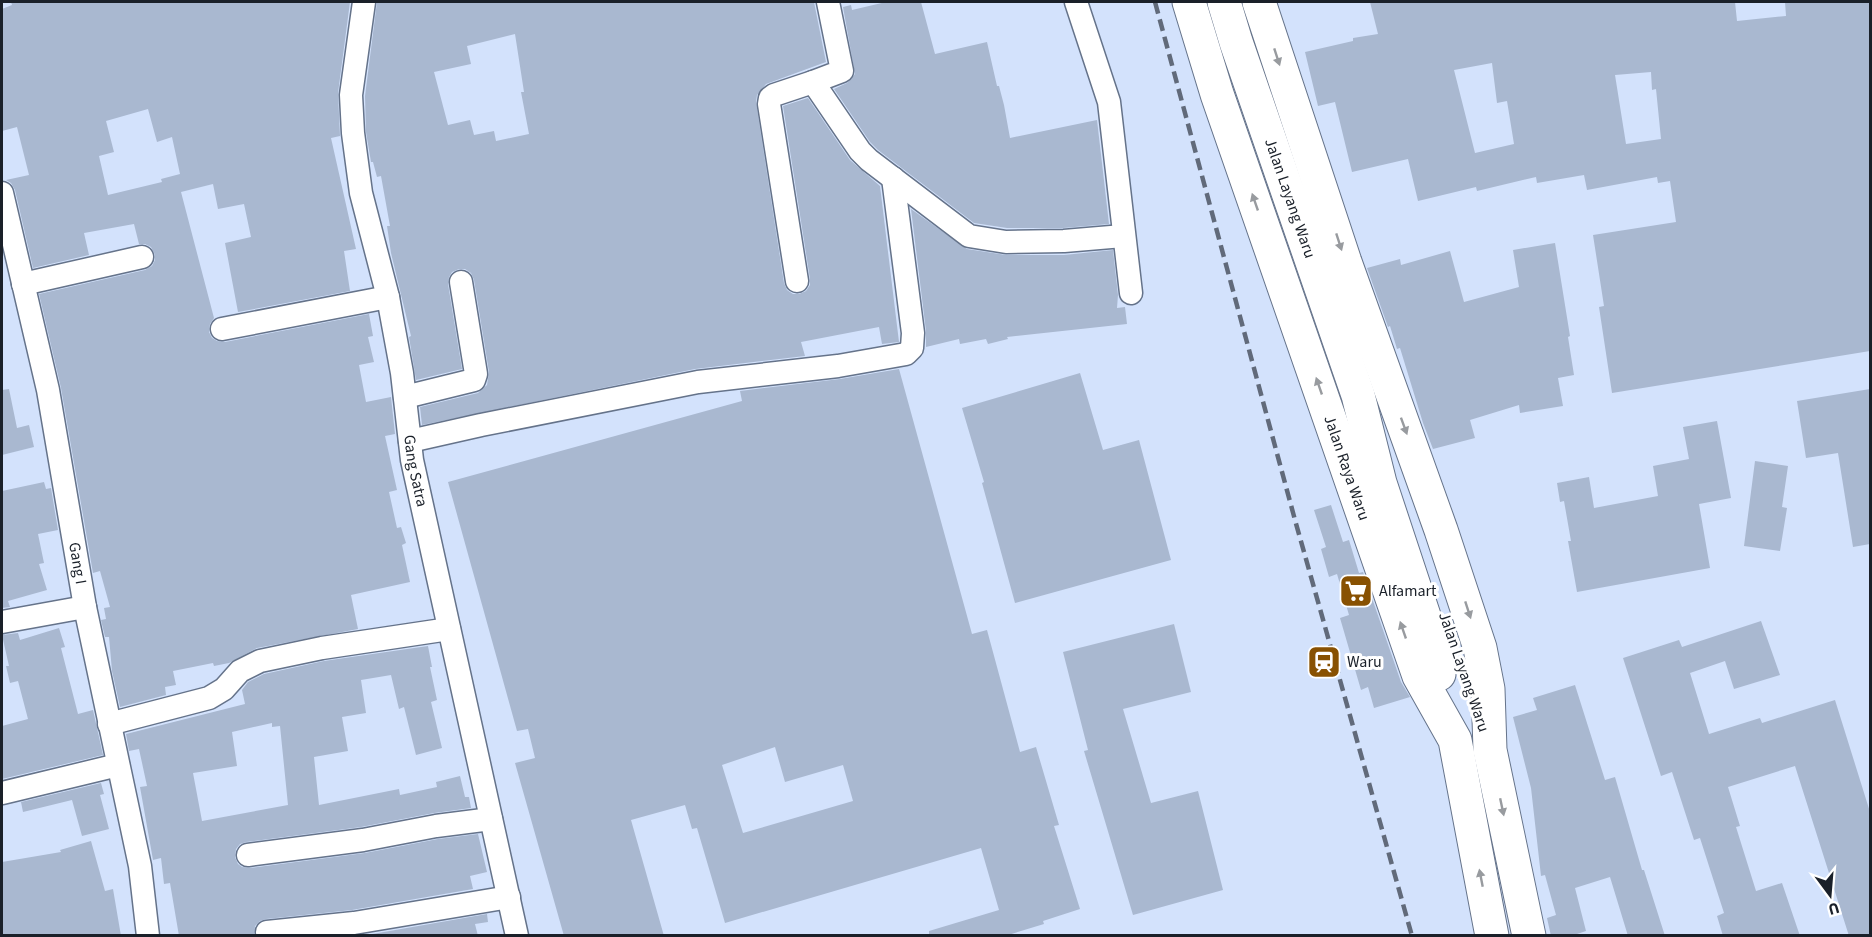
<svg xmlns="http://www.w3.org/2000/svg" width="1872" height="937" viewBox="0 0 1872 937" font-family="'Source Sans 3',sans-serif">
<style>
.building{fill:#a9b8d0;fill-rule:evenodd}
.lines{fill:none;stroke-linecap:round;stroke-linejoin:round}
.street-casing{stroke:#65738a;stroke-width:25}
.highway-casing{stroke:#65738a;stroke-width:35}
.street{stroke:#fff;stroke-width:22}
.highway{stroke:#fff;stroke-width:33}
.rail{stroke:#616a7a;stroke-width:4.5;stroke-dasharray:12 6;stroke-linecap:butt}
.oneway{fill:#989b9f}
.labels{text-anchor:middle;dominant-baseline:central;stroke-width:6;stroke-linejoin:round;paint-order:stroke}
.street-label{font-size:16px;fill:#1a2029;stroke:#fff}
.poi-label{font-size:16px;fill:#1a2029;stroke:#fff;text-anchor:start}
</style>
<rect width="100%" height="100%" fill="#d3e2fc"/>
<!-- building -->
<path class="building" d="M 11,2 L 350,2 L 338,93 L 340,136 L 331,138 L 356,249 L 344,251 L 350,291 L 238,312 L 225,243 L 251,237 L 244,204 L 218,209 L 213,184 L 181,192 L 214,318 L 210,324 L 209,332 L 212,338 L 217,341 L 225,342 L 369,314 L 373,336 L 368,337 L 374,362 L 359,365 L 366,402 L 391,397 L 395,434 L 385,436 L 397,490 L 389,492 L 397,528 L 401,527 L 406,543 L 402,545 L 410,582 L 351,595 L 358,629 L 257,648 L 229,663 L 214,666 L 213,663 L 173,671 L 176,685 L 165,687 L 166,695 L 120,707 L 112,671 L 109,637 L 105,637 L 101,620 L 106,619 L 104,608 L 110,607 L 100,571 L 93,573 L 61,388 L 39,294 L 145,270 L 152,266 L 155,260 L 155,255 L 151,247 L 145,244 L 139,244 L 134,224 L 84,233 L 89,255 L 33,268 L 15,190 L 11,183 L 6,180 L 29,175 L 17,127 L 2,131 L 2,9 L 12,5 ZM 148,109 L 157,142 L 172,137 L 180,174 L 161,179 L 162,182 L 108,195 L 99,156 L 114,152 L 106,121 Z
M 377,2 L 814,2 L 826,62 L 766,84 L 757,95 L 756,102 L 784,283 L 787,290 L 793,294 L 799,294 L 806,291 L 810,285 L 810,279 L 783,106 L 808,98 L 850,160 L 880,186 L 899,342 L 882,344 L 879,327 L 801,342 L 805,356 L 695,369 L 422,425 L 420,407 L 478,393 L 487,385 L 489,372 L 474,280 L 471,273 L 465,269 L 459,269 L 452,272 L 449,277 L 448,284 L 462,369 L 416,380 L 409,337 L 411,336 L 391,253 L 387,226 L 390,226 L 381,176 L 377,177 L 373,162 L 371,162 L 366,132 L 365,96 ZM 515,34 L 524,92 L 521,92 L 529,134 L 496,141 L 494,131 L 474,135 L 470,120 L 448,125 L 434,72 L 471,64 L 467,46 Z
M 886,2 L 921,2 L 935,54 L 987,42 L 997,86 L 999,86 L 1004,105 L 1010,138 L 1097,120 L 1109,224 L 1063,228 L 1007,228 L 974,223 L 878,150 L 870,142 L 834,89 L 847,83 L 855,74 L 843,7 L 851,5 L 852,10 Z
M 1370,2 L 1735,2 L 1737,21 L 1786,16 L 1785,2 L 1870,2 L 1870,351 L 1612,393 L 1599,307 L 1604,306 L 1593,235 L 1676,222 L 1670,181 L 1658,183 L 1657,177 L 1587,190 L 1584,175 L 1537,183 L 1536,177 L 1477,191 L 1476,187 L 1418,201 L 1408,159 L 1352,172 L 1335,102 L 1318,106 L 1305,52 L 1353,41 L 1353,38 L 1378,34 ZM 1492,63 L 1497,103 L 1507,101 L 1514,144 L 1475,153 L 1454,70 ZM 1651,72 L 1652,90 L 1656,89 L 1661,139 L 1626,144 L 1615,75 Z
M 911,209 L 967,249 L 1006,255 L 1064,255 L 1113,250 L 1118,295 L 1117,308 L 1125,307 L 1127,324 L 1007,337 L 1008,339 L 988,344 L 986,339 L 960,344 L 959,339 L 926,347 L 926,331 Z
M 1555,243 L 1570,336 L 1568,337 L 1574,375 L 1558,378 L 1563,406 L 1520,413 L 1519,405 L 1470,420 L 1475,438 L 1433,449 L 1423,423 L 1400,348 L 1397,349 L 1390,326 L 1388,327 L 1367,268 L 1400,259 L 1401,265 L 1450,251 L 1464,302 L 1519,287 L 1513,250 Z
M 899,369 L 972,634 L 987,630 L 1020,752 L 1036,747 L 1059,825 L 1054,826 L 1080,909 L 1043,921 L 1044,924 L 1005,936 L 929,936 L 929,931 L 999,910 L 981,848 L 725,923 L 697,828 L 692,829 L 685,805 L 631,820 L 664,936 L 564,936 L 515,763 L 535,758 L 528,729 L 517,731 L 448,482 L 742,401 L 740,391 L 840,379 ZM 775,747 L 785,782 L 843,765 L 853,801 L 743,833 L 722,765 Z
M 1080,373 L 1103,450 L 1139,440 L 1171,560 L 1015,603 L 982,483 L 984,482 L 962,408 Z
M 9,389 L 17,428 L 29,425 L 34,447 L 2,455 L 2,390 Z
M 1870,389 L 1870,544 L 1853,547 L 1838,453 L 1806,458 L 1797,401 Z
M 1717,421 L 1731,498 L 1699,504 L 1710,568 L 1577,592 L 1568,541 L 1571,541 L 1564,501 L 1560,502 L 1557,483 L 1589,477 L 1594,508 L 1658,496 L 1653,466 L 1689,459 L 1683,427 Z
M 1755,461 L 1788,466 L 1782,507 L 1787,508 L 1780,551 L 1744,546 Z
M 44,482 L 46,489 L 51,488 L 58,530 L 38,534 L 44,563 L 39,564 L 47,590 L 8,601 L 10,607 L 2,608 L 2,491 Z
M 1331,505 L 1343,542 L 1349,540 L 1359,573 L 1363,572 L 1401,682 L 1410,697 L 1374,708 L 1368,687 L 1361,690 L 1340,618 L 1349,615 L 1337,574 L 1329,577 L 1321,549 L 1326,547 L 1314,510 Z
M 1761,621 L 1780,675 L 1734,689 L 1725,661 L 1690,673 L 1709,734 L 1760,718 L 1762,723 L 1835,700 L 1870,812 L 1870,936 L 1849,936 L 1795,766 L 1728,787 L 1740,826 L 1736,827 L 1756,891 L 1782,883 L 1800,936 L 1723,936 L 1717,916 L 1724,913 L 1700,838 L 1694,840 L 1672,772 L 1661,776 L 1623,658 L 1679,640 L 1682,647 Z
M 1174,624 L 1191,692 L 1123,709 L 1151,803 L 1198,791 L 1223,890 L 1133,915 L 1084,751 L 1088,750 L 1063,652 Z
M 59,628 L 65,647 L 61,648 L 78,714 L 93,710 L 103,755 L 2,779 L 2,726 L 28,719 L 18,681 L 10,683 L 6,666 L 9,666 L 2,635 L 18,633 L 20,640 Z
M 428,646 L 432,667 L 430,667 L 437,700 L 431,702 L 442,748 L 416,755 L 404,707 L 399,709 L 391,675 L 361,680 L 366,713 L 342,717 L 348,751 L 314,757 L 319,805 L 399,789 L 400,795 L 437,787 L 436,782 L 460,776 L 465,797 L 469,797 L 471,808 L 434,813 L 361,827 L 246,842 L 240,844 L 236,849 L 235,857 L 238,864 L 242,867 L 250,868 L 365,853 L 438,839 L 478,834 L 487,872 L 470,876 L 473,889 L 352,910 L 266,919 L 260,921 L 255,926 L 254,936 L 179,936 L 170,883 L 164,884 L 161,858 L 153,860 L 140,787 L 147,786 L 139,749 L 129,751 L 126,734 L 245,704 L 242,690 L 248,682 L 264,674 L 324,661 ZM 272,723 L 272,727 L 280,726 L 288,805 L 202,821 L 193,773 L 237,766 L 232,732 Z
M 1575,685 L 1605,780 L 1615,777 L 1642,870 L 1644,870 L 1665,936 L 1628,936 L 1610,877 L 1575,888 L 1586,931 L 1571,936 L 1551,936 L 1547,918 L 1556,915 L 1545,875 L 1541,876 L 1531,788 L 1513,717 L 1537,710 L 1533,698 Z
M 101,783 L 104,794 L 100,795 L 109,829 L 82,836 L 72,800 L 23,812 L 21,802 Z
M 91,841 L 105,891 L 113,889 L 121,936 L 2,936 L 2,862 L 61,852 L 60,850 Z
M 487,914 L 488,922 L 475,924 L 478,936 L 361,936 Z"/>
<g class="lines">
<defs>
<g id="street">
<path id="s1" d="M 364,2 L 351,95 L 353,133 L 361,193 L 388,297 L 402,373 L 412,460 L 517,936"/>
<path d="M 1076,2 L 1109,102 L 1131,293"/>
<path d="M 813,82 L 842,71 L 828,2"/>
<path id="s2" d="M 2,193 L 48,390 L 85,607 L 140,866 L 148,936"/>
<path d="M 797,281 L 769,104 L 770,98 L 774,95 L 813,82 L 860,151 L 869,160 L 969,236 L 1006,242 L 1064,241 L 1123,236"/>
<path d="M 23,284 L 142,257"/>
<path d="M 222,329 L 388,297"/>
<path d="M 405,397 L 474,380 L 476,374 L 461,282"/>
<path d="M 410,441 L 481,425 L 698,382 L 838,366 L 906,354 L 912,348 L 913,333 L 893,178"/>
<path d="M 2,622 L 85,607"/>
<path d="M 109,724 L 209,698 L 224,689 L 240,671 L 260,661 L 322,648 L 449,629"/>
<path d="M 2,793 L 118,765"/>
<path d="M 248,855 L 363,840 L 436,826 L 491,819"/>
<path d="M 267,932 L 354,923 L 509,897"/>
</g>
<g id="highway">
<path id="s3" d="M 1189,2 L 1217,94 L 1419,676 L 1455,740 L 1492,936"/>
<path id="s4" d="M 1224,2 L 1236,42 L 1358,395 L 1380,483 L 1424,616 L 1439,674"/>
<path d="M 1259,2 L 1345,262 L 1441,530 L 1480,648 L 1488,689 L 1490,750 L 1529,936"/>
</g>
</defs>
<!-- street casing -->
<use href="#street" class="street-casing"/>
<!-- highway casing -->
<use href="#highway" class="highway-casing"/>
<!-- street -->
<use href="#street" class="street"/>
<!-- highway -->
<use href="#highway" class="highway"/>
<!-- rail -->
<path class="rail" d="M 1155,2 L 1295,520 L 1412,936"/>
</g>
<!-- one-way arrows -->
<defs><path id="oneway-solid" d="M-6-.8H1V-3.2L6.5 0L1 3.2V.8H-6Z" transform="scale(1.5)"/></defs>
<g class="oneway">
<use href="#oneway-solid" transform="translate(1277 57) rotate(72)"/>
<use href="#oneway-solid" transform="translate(1255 202) rotate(-109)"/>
<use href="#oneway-solid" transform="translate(1339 242) rotate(72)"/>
<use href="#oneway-solid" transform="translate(1319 386) rotate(-109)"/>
<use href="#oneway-solid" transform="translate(1404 426) rotate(70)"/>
<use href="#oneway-solid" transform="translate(1468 610) rotate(72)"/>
<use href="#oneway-solid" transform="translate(1403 630) rotate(-109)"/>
<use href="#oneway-solid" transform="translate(1502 807) rotate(78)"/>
<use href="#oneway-solid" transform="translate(1481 878) rotate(-101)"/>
</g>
<!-- icons -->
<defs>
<symbol id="supermarket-square" viewBox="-11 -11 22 22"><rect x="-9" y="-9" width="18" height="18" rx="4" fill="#885102" stroke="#fff"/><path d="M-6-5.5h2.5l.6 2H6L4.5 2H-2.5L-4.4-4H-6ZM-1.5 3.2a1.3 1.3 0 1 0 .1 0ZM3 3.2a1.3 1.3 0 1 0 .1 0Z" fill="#fff"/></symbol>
<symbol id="station-square" viewBox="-11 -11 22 22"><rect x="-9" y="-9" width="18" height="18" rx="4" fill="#885102" stroke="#fff"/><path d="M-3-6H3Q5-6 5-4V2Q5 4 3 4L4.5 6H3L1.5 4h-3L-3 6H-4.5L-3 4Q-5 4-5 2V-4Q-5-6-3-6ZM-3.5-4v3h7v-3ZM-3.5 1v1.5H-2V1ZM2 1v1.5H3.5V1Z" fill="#fff"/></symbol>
</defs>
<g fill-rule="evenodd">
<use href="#supermarket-square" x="1337" y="572" width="38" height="38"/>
<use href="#station-square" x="1305" y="643" width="38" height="38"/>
</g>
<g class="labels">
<!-- street labels -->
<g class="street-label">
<text stroke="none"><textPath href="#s4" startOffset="207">Jalan Layang Waru</textPath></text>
<text stroke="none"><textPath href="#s3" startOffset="492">Jalan Raya Waru</textPath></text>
<text stroke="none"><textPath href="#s1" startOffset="476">Gang Satra</textPath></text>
<text stroke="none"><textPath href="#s2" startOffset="378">Gang I</textPath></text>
<text transform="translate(1464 672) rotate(71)">Jalan Layang Waru</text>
</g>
<!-- poi labels -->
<g class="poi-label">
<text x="1379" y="591">Alfamart</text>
<text x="1347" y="662">Waru</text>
</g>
</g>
<!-- border -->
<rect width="1872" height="937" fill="none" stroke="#1a2029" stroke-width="6"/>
<!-- north arrow -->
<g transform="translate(1830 895) rotate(164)" stroke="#ffffff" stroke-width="4.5" paint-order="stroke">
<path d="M0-4.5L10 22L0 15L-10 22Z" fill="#1a2029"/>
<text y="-9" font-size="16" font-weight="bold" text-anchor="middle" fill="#1a2029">U</text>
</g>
</svg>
